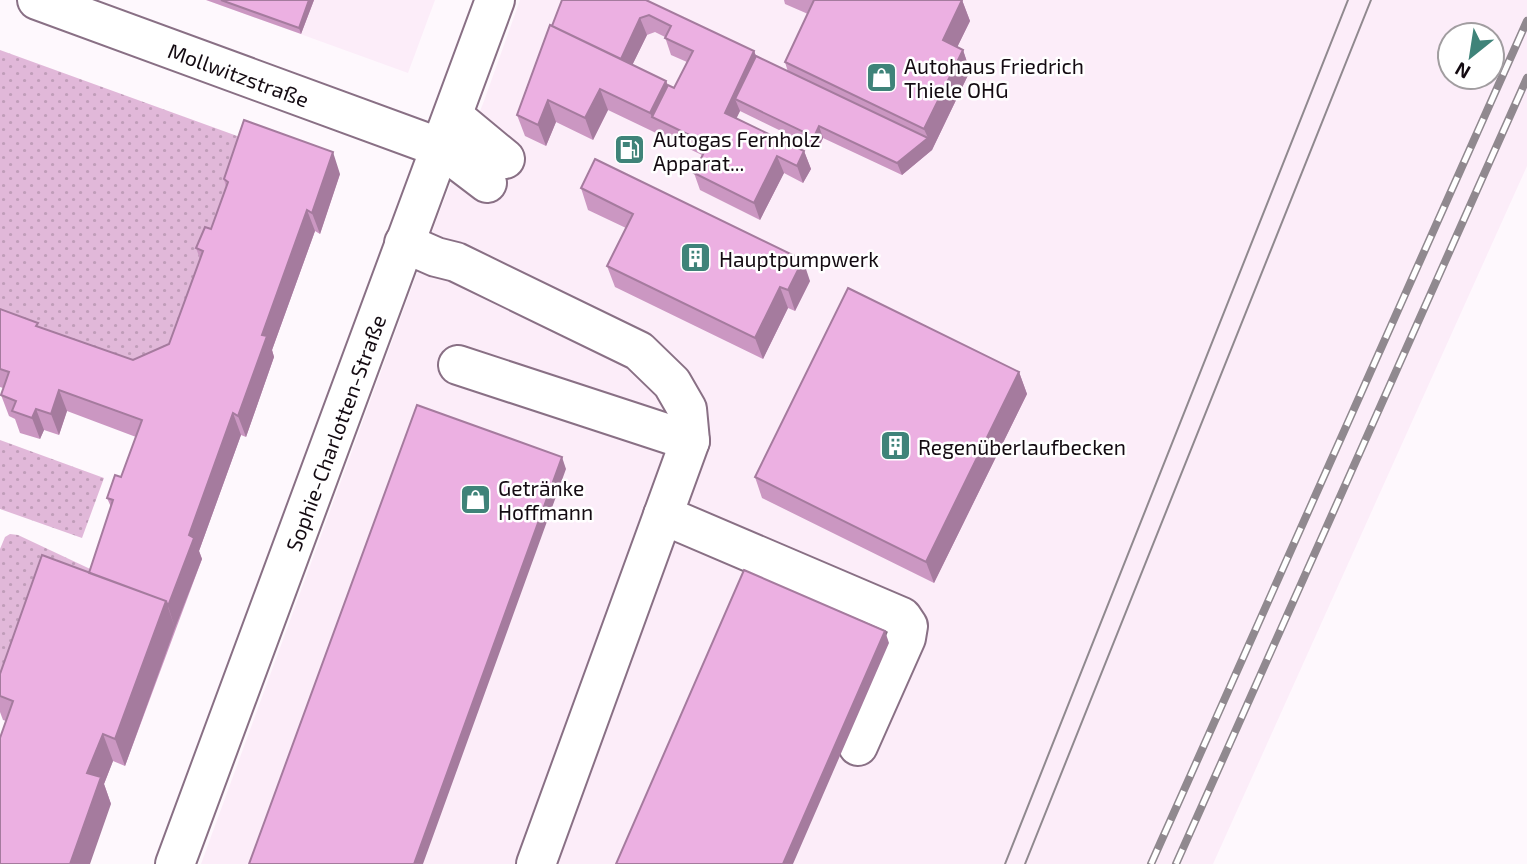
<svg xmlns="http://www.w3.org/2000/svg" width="1527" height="864" viewBox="0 0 1527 864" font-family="'Exo 2',sans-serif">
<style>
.built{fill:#fcedf9;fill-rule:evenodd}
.grass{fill:url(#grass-dots)}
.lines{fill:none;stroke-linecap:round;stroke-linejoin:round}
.minor-casing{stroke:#897085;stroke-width:42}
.minor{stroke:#fff;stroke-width:38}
.tram{stroke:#90898f;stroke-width:2}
.rail-casing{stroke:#90898f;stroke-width:8}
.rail{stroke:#fff;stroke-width:5;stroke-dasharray:16;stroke-linecap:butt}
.wall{fill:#cb97c2;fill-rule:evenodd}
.shaded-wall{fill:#a57b9e}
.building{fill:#ecb0e2;stroke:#a57b9e;stroke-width:2}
.labels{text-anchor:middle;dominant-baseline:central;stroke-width:5;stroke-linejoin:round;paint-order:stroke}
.poi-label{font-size:21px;fill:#140b12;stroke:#fff;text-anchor:start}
.street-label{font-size:21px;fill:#140b12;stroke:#fff}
</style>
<defs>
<pattern id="grass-dots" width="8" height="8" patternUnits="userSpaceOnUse" patternTransform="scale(1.75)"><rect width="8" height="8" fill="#e1b8d9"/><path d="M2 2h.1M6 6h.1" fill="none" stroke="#c09db9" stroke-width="1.8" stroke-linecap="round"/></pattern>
</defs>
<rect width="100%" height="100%" fill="#fef8fd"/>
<!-- built -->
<path class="built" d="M 206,0 L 435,0 L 408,73 Z
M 520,0 L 1527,0 L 1527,166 L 1213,864 L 201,864 L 439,213 L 484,101 ZM 1450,35 L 1492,35 L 1492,77 L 1450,77 Z"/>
<!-- grass -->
<path class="grass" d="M 0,50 L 251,141 L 177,365 L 141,382 L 0,327 Z
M 0,440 L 104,478 L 82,538 L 0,509 Z
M 10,534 L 18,535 L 103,575 L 101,581 L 55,559 L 0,709 L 0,549 L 5,537 Z"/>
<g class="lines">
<defs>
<g id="minor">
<path id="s1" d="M 37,0 L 441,148 L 487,183"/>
<path d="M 453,116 L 505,159"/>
<path d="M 404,243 L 436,257 L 456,262 L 639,351 L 672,383 L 687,409 L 690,441 L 536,864"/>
<path d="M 458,365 L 690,441"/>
<path d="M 663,515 L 902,617 L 908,626 L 906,638 L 858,746"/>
<path id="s2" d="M 175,864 L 495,0"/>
</g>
</defs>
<!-- minor casing -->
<use href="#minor" class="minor-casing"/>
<!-- minor -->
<use href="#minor" class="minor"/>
<!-- tram -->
<path class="tram" d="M 1005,864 L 1348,0
M 1025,864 L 1371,0"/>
<defs>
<path id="rail" d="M 1151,864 L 1527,21
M 1176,864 L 1527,78"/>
</defs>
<!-- rail casing -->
<use href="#rail" class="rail-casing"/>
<!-- rail -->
<use href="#rail" class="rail"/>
</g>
<!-- wall -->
<path class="wall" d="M 206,0 L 314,0 L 301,34 Z
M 646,0 L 754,51 L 756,56 L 788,72 L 785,62 L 808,14 L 785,4 L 784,0 L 962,0 L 970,21 L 957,47 L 963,50 L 970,71 L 932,150 L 902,175 L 823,138 L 818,149 L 740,111 L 736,118 L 804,151 L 811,169 L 803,183 L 784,173 L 760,220 L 700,190 L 694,173 L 702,155 L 608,110 L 593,140 L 556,122 L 546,146 L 525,136 L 517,115 L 552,26 ZM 655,32 L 665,37 L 671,55 L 687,62 L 674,88 L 668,85 L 666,81 L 632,65 L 647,35 Z
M 340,174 L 320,234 L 315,231 L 272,350 L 274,357 L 246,437 L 241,435 L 199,551 L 202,559 L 125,766 L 113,761 L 104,784 L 111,804 L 6,721 L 3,720 L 0,712 L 0,674 L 89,573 L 111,507 L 107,498 L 121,477 L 136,437 L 67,411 L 59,435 L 44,430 L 40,439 L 20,433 L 15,419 L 9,416 L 1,395 L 3,388 L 0,387 L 0,309 L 39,327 L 133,360 L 169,344 L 200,259 L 196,248 L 211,229 L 226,187 L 224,179 Z
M 581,188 L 810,281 L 795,311 L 788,308 L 763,359 L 615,287 L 607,266 L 626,228 L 588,210 Z
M 1019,372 L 1027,394 L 934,583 L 762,498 L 755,477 Z"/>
<!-- shaded-wall -->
<path class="shaded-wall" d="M 309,0 L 314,0 L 301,34 L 299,28 Z
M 962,0 L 970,21 L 950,62 L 943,40 Z
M 640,18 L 647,35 L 626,78 L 620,61 Z
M 963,50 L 970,71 L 932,150 L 902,175 L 897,163 L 928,138 L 924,129 Z
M 754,51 L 761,68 L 735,99 L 740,111 L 731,130 L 725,113 Z
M 666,81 L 674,102 L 652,117 L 650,113 Z
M 600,89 L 608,110 L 593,140 L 585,118 Z
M 548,100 L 556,122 L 546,146 L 538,125 Z
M 819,126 L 823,138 L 818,149 L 814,137 Z
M 804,151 L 811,169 L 803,183 L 797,166 Z
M 333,152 L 340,174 L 320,234 L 312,213 Z
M 777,156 L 784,173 L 760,220 L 754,203 Z
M 307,210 L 315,231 L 272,350 L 274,357 L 246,437 L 238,416 L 262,335 Z
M 803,260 L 810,281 L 795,311 L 788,290 Z
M 780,287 L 788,308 L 763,359 L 755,338 Z
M 1019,372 L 1027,394 L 934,583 L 926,562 Z
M 59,390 L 67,411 L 59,435 L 51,414 Z
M 36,409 L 44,430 L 40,439 L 32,418 Z
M 233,413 L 241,435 L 199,551 L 202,559 L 175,628 L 168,606 L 189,535 Z
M 562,457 L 566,469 L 423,864 L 414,864 Z
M 166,601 L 175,628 L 125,766 L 115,739 Z
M 885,631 L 889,643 L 793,864 L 783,864 Z
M 103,734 L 113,761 L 104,784 L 111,804 L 90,864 L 70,864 L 87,773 Z"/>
<!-- building -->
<path class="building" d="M 221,0 L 309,0 L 299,28 Z
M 562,0 L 646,0 L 754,51 L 725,113 L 804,151 L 797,166 L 777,156 L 754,203 L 694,173 L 708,144 L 652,117 L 668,85 L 674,88 L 693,51 L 665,38 L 671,26 L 649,15 L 640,18 L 621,59 L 552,26 Z
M 814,0 L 962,0 L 943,40 L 963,50 L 924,129 L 785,62 Z
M 550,25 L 666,81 L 650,113 L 600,89 L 585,118 L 548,100 L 538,125 L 517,115 Z
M 756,56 L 928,138 L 897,163 L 819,126 L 814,137 L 735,99 Z
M 244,120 L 333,152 L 312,213 L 307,210 L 262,335 L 267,336 L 238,416 L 233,413 L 189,535 L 194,538 L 168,606 L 166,601 L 89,573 L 113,500 L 107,498 L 115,475 L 121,477 L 142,420 L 59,390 L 51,414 L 36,409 L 32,418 L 12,411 L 16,401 L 1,395 L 9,372 L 0,369 L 0,309 L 38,323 L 36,326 L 133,360 L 169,344 L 203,251 L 196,248 L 205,227 L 211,229 L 228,182 L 224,179 Z
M 595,159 L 803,260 L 788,290 L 780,287 L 755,338 L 607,266 L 633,214 L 581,188 Z
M 848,288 L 1019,372 L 926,562 L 755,477 Z
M 417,405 L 562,457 L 414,864 L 249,864 Z
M 42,555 L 166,601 L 115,739 L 103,734 L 87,773 L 101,777 L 70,864 L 0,864 L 0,738 L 13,701 L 0,696 L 0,674 Z
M 744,570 L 885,631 L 783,864 L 616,864 Z"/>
<!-- icons -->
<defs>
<symbol id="shop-square" viewBox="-11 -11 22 22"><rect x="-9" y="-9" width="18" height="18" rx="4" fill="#3f8379" stroke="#fff"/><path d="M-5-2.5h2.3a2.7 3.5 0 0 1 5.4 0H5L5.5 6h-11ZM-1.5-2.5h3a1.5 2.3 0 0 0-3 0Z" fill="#fff"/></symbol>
<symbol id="fuel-square" viewBox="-11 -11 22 22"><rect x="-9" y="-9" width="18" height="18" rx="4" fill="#3f8379" stroke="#fff"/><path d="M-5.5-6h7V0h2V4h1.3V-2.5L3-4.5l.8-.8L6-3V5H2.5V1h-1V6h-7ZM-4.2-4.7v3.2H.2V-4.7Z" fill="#fff"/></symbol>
<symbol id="building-square" viewBox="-11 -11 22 22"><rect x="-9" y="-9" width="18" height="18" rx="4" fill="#3f8379" stroke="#fff"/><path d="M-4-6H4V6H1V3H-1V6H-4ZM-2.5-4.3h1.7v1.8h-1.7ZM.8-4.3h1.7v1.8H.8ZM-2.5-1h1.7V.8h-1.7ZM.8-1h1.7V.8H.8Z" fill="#fff"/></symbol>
</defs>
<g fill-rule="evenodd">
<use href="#shop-square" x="864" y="60" width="35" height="35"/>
<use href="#fuel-square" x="612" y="132" width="35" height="35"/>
<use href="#building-square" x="678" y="240" width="35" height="35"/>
<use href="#building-square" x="878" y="428" width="35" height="35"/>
<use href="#shop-square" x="458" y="482" width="35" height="35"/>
</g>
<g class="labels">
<!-- poi labels -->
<g class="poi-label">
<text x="904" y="65">Autohaus Friedrich<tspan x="904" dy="24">Thiele OHG</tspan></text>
<text x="653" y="138">Autogas Fernholz<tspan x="653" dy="24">Apparat...</tspan></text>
<text x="719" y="258">Hauptpumpwerk</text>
<text x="918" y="446">Regenüberlaufbecken</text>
<text x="498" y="487">Getränke<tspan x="498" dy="24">Hoffmann</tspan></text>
</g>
<!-- street labels -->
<g class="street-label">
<text stroke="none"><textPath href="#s1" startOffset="215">Mollwitzstraße</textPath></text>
<text stroke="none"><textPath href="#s2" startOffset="460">Sophie-Charlotten-Straße</textPath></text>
</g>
</g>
<!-- north arrow -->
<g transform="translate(1471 56) rotate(210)"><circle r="33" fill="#ffffff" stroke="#a19da0" stroke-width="2"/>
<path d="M0-5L12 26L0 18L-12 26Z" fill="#3f8379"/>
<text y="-10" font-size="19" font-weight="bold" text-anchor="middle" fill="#140b12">N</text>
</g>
</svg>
